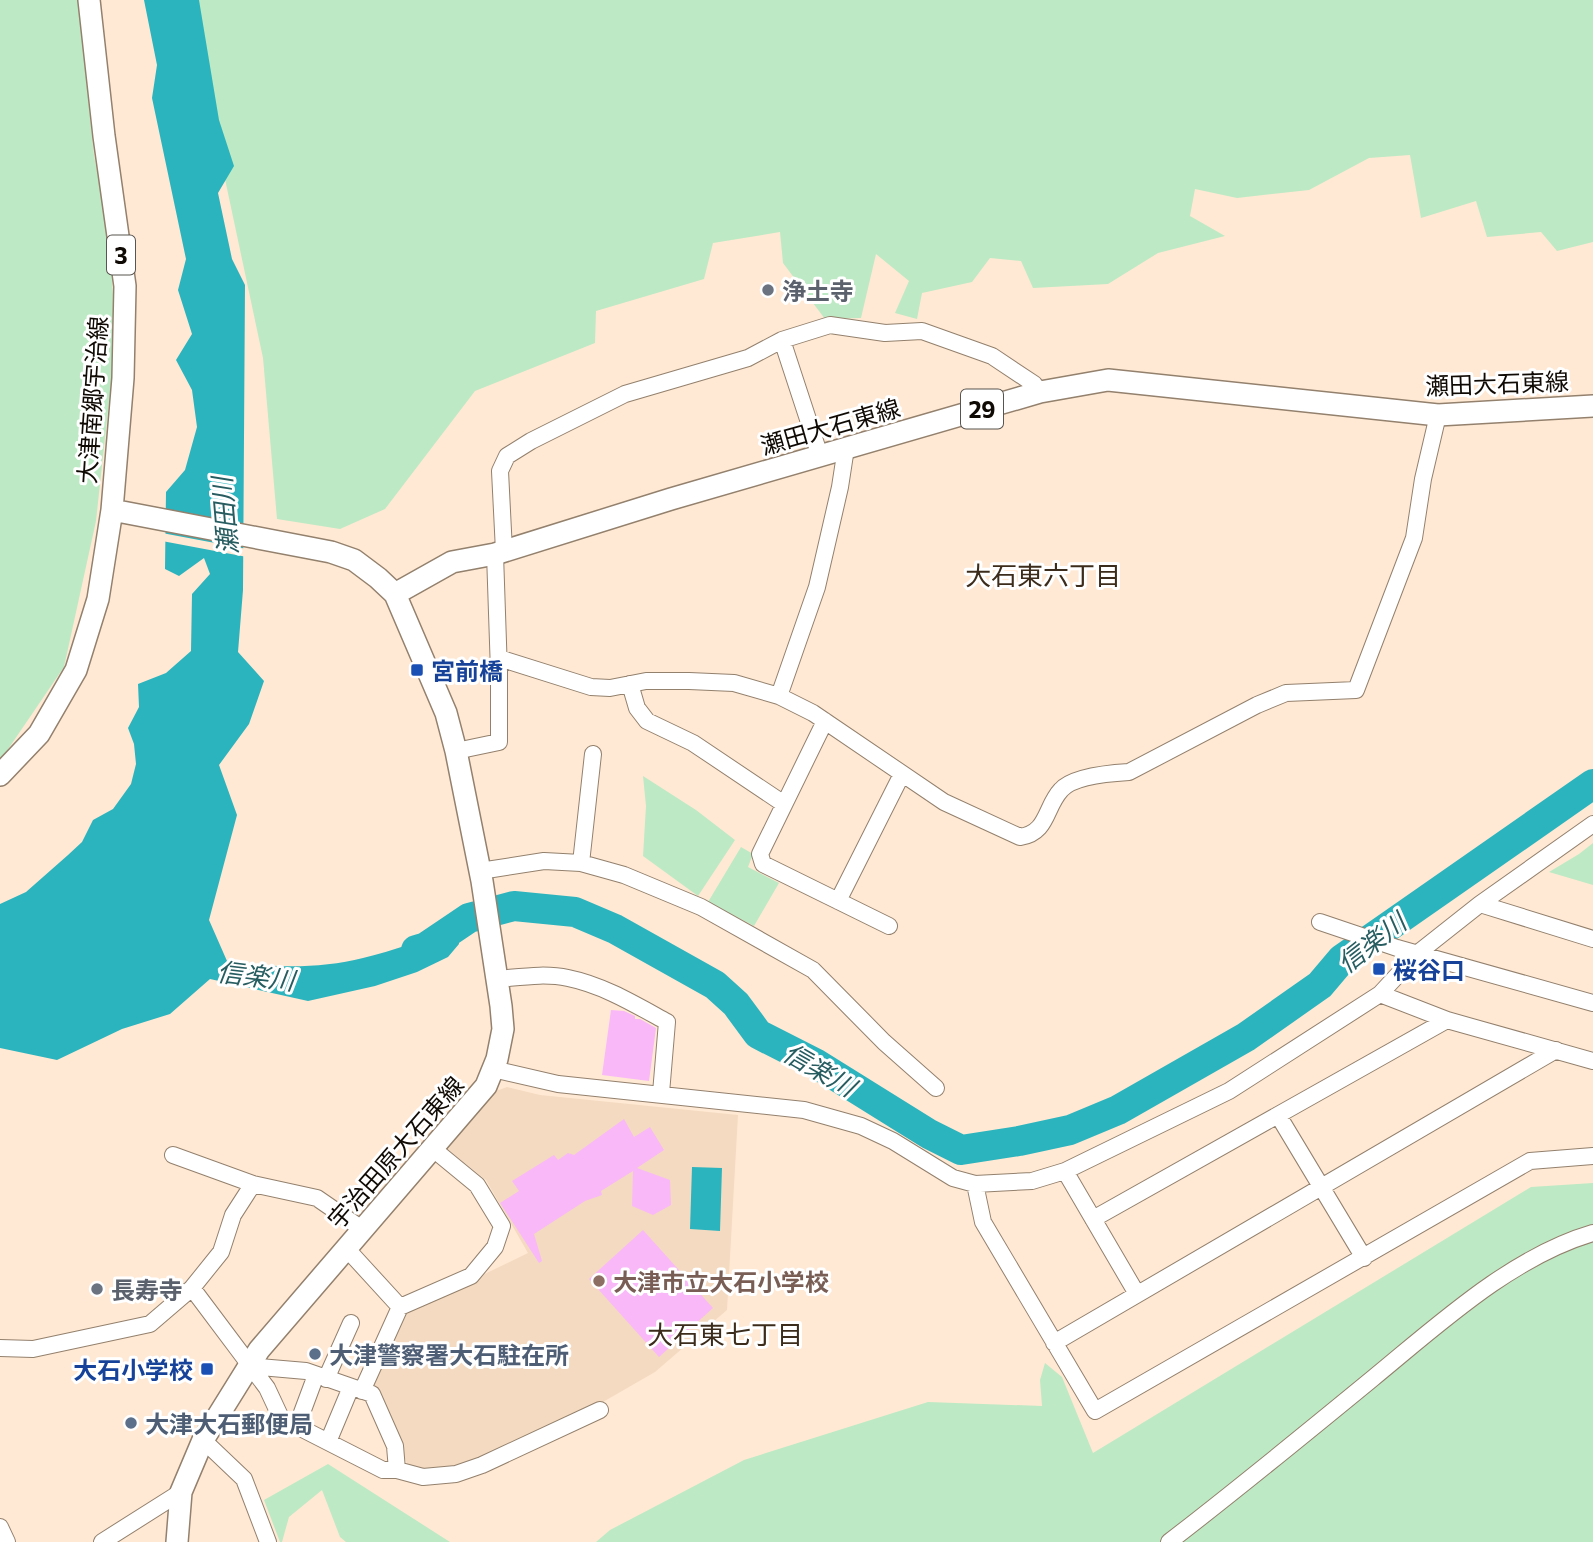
<svg xmlns="http://www.w3.org/2000/svg" width="1593" height="1542" viewBox="0 0 1593 1542" font-family="Commissioner,'Noto Sans JP',sans-serif">
<style>
.built{fill:#f4dac0}
.green{fill:#bdeac4}
.water{fill:#2cb4be}
.pier{fill:#ffe9d4}
.lines{fill:none;stroke-linecap:round;stroke-linejoin:round}
.river{stroke:#2cb4be;stroke-width:30}
.building{fill:#f9b8f8}
.minor-casing{stroke:#93806d;stroke-width:18}
.major-casing{stroke:#93806d;stroke-width:24}
.minor{stroke:#fff;stroke-width:16}
.major{stroke:#fff;stroke-width:21}
.worship-dot{fill:#6b7280;stroke:#fff;stroke-width:2.5}
.transit-dot{fill:#1a4fb4;stroke:#fff;stroke-width:2.5}
.education-dot{fill:#8d6e63;stroke:#fff;stroke-width:2.5}
.service-dot{fill:#5c6f8a;stroke:#fff;stroke-width:2.5}
.labels{text-anchor:middle;dominant-baseline:central;stroke-width:6;stroke-linejoin:round;paint-order:stroke}
.shield{fill:#fff;stroke:#58544f;stroke-width:2}
.shield-label{font-size:23px;font-weight:bold;fill:#100a04}
.worship-label{font-size:24px;font-weight:bold;fill:#5b616d;stroke:#fff;text-anchor:start}
.street-label{font-size:24px;fill:#100a04;stroke:#fff}
.transit-label{font-size:24px;font-weight:bold;fill:#164399;stroke:#fff;text-anchor:start}
.education-label{font-size:24px;font-weight:bold;fill:#785e54;stroke:#fff;text-anchor:start}
.service-label{font-size:24px;font-weight:bold;fill:#4e5e75;stroke:#fff;text-anchor:start}
.water-label{font-size:26px;font-style:italic;fill:#275d61;stroke:#fff}
.neighbourhood-label{font-size:26px;fill:#3c2c1b;stroke:#fff}
</style>
<rect width="100%" height="100%" fill="#ffe9d4"/>
<!-- built -->
<path class="built" d="M 507,1087 L 540,1095 L 738,1115 L 727,1310 L 655,1372 L 596,1406 L 457,1468 L 428,1472 L 409,1468 L 372,1381 L 402,1314 L 528,1253 L 486,1180 L 446,1148 L 494,1088 L 499,1090 Z"/>
<!-- green -->
<path class="green" d="M 0,0 L 78,0 L 94,155 L 109,238 L 116,337 L 96,521 L 64,667 L 0,761 Z
M 190,0 L 1593,0 L 1593,242 L 1557,251 L 1541,232 L 1487,237 L 1476,201 L 1421,218 L 1410,155 L 1369,158 L 1309,190 L 1237,198 L 1195,189 L 1190,216 L 1225,236 L 1158,253 L 1108,284 L 1033,288 L 1021,261 L 990,258 L 972,282 L 922,293 L 917,319 L 895,313 L 909,281 L 876,254 L 861,318 L 825,319 L 783,263 L 780,232 L 713,243 L 704,279 L 596,311 L 595,343 L 475,391 L 385,509 L 340,529 L 277,519 L 263,358 L 222,165 Z
M 643,776 L 696,810 L 735,840 L 698,896 L 643,856 L 646,806 Z
M 1593,843 L 1593,885 L 1549,872 L 1579,854 Z
M 741,847 L 753,854 L 748,867 L 779,883 L 754,926 L 708,902 Z
M 1593,1183 L 1593,1542 L 596,1542 L 610,1530 L 744,1460 L 928,1402 L 1042,1406 L 1040,1380 L 1045,1363 L 1062,1377 L 1093,1453 L 1531,1187 Z
M 328,1464 L 450,1542 L 346,1542 L 340,1537 L 322,1490 L 289,1517 L 282,1542 L 280,1542 L 264,1500 Z"/>
<!-- water -->
<path class="water" d="M 144,0 L 199,0 L 219,120 L 234,166 L 218,193 L 232,259 L 245,285 L 243,590 L 238,652 L 264,681 L 249,724 L 219,765 L 237,815 L 209,920 L 227,961 C 270,968 320,969 363,958 C 394,951 426,938 457,928 L 459,944 L 448,957 L 417,972 L 375,986 L 308,1001 L 210,979 L 170,1014 L 122,1029 L 57,1060 L 0,1048 L 0,904 L 26,892 L 68,855 L 82,842 L 93,820 L 113,809 L 131,784 L 136,764 L 134,744 L 128,728 L 139,707 L 138,684 L 166,673 L 191,651 L 192,594 L 210,574 L 204,558 L 179,576 L 165,569 L 166,492 L 185,470 L 197,427 L 192,390 L 176,360 L 192,334 L 178,290 L 186,259 L 152,98 L 157,65 Z
M 692,1167 L 722,1168 L 720,1231 L 690,1229 Z"/>
<!-- pier -->
<path class="pier" d="M 162,533 L 247,549 L 247,557 L 162,541 Z"/>
<g class="lines">
<!-- river -->
<path class="river" d="M 416,950 L 426,947 L 469,918 L 514,906 L 575,912 L 615,929 L 715,985 L 736,1004 L 758,1034 L 815,1063 L 929,1134 L 961,1150 L 1019,1141 L 1070,1130 L 1118,1110 L 1246,1037 L 1320,985 L 1342,959 L 1593,784"/>
</g>
<!-- building -->
<path class="building" d="M 611,1010 L 624,1011 L 635,1016 L 635,1019 L 640,1019 L 656,1028 L 649,1081 L 602,1075 Z
M 624,1119 L 634,1137 L 650,1127 L 664,1150 L 637,1168 L 670,1180 L 671,1205 L 653,1215 L 632,1206 L 633,1171 L 601,1191 L 602,1195 L 585,1201 L 534,1234 L 542,1261 L 539,1263 L 500,1203 L 519,1191 L 512,1181 L 554,1155 L 558,1160 L 568,1153 L 574,1155 Z
M 643,1230 L 713,1308 L 659,1357 L 589,1279 Z"/>
<g class="lines">
<defs>
<path id="minor" d="M 782,340 L 820,456
M 504,551 L 500,471 L 507,456 L 531,441 L 625,394 L 748,358 L 782,340 L 830,325 L 885,333 L 922,331 L 992,356 L 1034,384 L 1040,392
M 499,658 L 591,687 L 610,688 L 646,681 L 689,681 L 734,683 L 779,696 L 813,713 L 944,802 L 1020,837 C 1048,833 1045,807 1061,790 C 1073,776 1112,773 1129,772 L 1257,705 L 1286,693 L 1356,690 L 1414,538 L 1423,479 L 1438,415
M 630,684 L 637,708 L 647,721 L 693,743 L 784,804
M 779,696 L 817,587 L 840,487 L 846,448
M 825,721 L 760,854 L 763,864 L 889,926
M 456,751 L 499,742 L 499,672 L 495,554
M 581,863 L 593,754
M 480,871 L 544,861 L 581,863 L 624,875 L 701,907 L 813,970 L 884,1042 L 936,1088
M 838,901 L 902,774
M 1480,904 L 1593,939
M 1320,922 L 1397,948 L 1593,1003
M 497,979 C 521,977 545,973 568,978 C 603,985 636,1005 667,1022 L 661,1093
M 1380,994 L 1447,1020 L 1593,1061
M 493,1069 L 558,1084 L 804,1110 L 861,1126 L 893,1141 L 953,1178 L 975,1184 L 1032,1181 L 1065,1171 L 1229,1091 L 1380,994 L 1418,953 L 1480,904 L 1593,824
M 1278,1115 L 1364,1258
M 173,1155 L 253,1184 L 317,1198 L 362,1229
M 1065,1171 L 1137,1294
M 975,1184 L 983,1222 L 1095,1411 L 1530,1161 L 1593,1156
M 1093,1219 L 1447,1020
M 346,1248 L 400,1307 L 362,1391
M 192,1288 L 267,1388 L 281,1418 L 383,1470 L 397,1470 L 423,1477 L 456,1474 L 482,1465 L 600,1410
M 400,1307 L 471,1276 L 495,1247 L 502,1226 L 477,1185 L 432,1148
M 1054,1343 L 1556,1050
M 0,1348 L 33,1349 L 150,1324 L 192,1288 L 221,1252 L 233,1215 L 253,1184
M 249,1366 L 306,1371 L 372,1394 L 395,1446 L 397,1470
M 326,1379 L 351,1323
M 297,1426 L 316,1375
M 203,1440 L 244,1479 L 268,1542
M 328,1442 L 351,1387
M 0,1527 L 7,1542
M 102,1542 L 181,1492
M 1169,1542 C 1238,1489 1305,1434 1372,1379 C 1438,1325 1511,1257 1593,1233"/>
<path id="major" d="M 112,510 L 331,552 L 354,560 L 378,578 L 395,594 L 446,713 L 456,751 L 482,881 L 501,1006 L 503,1029 L 497,1059 L 486,1086 L 259,1350 L 203,1440 L 181,1492 L 177,1542
M 395,594 L 452,562 L 495,554 L 671,499 L 1040,392 L 1108,380 L 1438,415 L 1593,406
M 0,775 L 39,734 L 76,670 L 98,599 L 112,510 L 123,378 L 125,286 L 104,136 L 89,0"/>
</defs>
<!-- minor casing -->
<use href="#minor" class="minor-casing"/>
<!-- major casing -->
<use href="#major" class="major-casing"/>
<!-- minor -->
<use href="#minor" class="minor"/>
<!-- major -->
<use href="#major" class="major"/>
</g>
<!-- markers -->
<g class="worship-dot">
<circle cx="768" cy="290" r="7"/>
<circle cx="97" cy="1289" r="7"/>
</g>
<g class="transit-dot">
<rect x="410" y="663" width="14" height="14" rx="3.5"/>
<rect x="1372" y="962" width="14" height="14" rx="3.5"/>
<rect x="200" y="1362" width="14" height="14" rx="3.5"/>
</g>
<circle class="education-dot" cx="599" cy="1281" r="7"/>
<g class="service-dot">
<circle cx="315" cy="1354" r="7"/>
<circle cx="131" cy="1423" r="7"/>
</g>
<g class="labels">
<!-- shield labels -->
<g class="shield">
<rect x="107" y="235.5" width="28" height="39" rx="5"/>
<rect x="961" y="389.5" width="42" height="39" rx="5"/>
</g>
<g class="shield-label">
<text x="121" y="255">3</text>
<text x="982" y="409">29</text>
</g>
<!-- worship labels -->
<g class="worship-label">
<text x="782" y="290">浄土寺</text>
<text x="111" y="1289">長寿寺</text>
</g>
<!-- street labels -->
<g class="street-label">
<text transform="translate(1497 383) rotate(-2)">瀬田大石東線</text>
<text transform="translate(92 400) rotate(-86)">大津南郷宇治線</text>
<text transform="translate(830 426) rotate(-16)">瀬田大石東線</text>
<text transform="translate(395 1152) rotate(-49)">宇治田原大石東線</text>
</g>
<!-- transit labels -->
<g class="transit-label">
<text x="431" y="670">宮前橋</text>
<text x="1393" y="969">桜谷口</text>
<text x="193" y="1369" text-anchor="end">大石小学校</text>
</g>
<!-- education labels -->
<g class="education-label">
<text x="613" y="1281">大津市立大石小学校</text>
</g>
<!-- service labels -->
<g class="service-label">
<text x="329" y="1354">大津警察署大石駐在所</text>
<text x="145" y="1423">大津大石郵便局</text>
</g>
<!-- water labels -->
<g class="water-label">
<text transform="translate(224 516) rotate(-95)">瀬田川</text>
<text transform="translate(1371 942) rotate(-38)">信楽川</text>
<text transform="translate(256 975) rotate(7)">信楽川</text>
<text transform="translate(820 1069) rotate(30)">信楽川</text>
</g>
<!-- neighbourhood labels -->
<g class="neighbourhood-label">
<text x="1043" y="574">大石東六丁目</text>
<text x="725" y="1333">大石東七丁目</text>
</g>
</g>
</svg>
